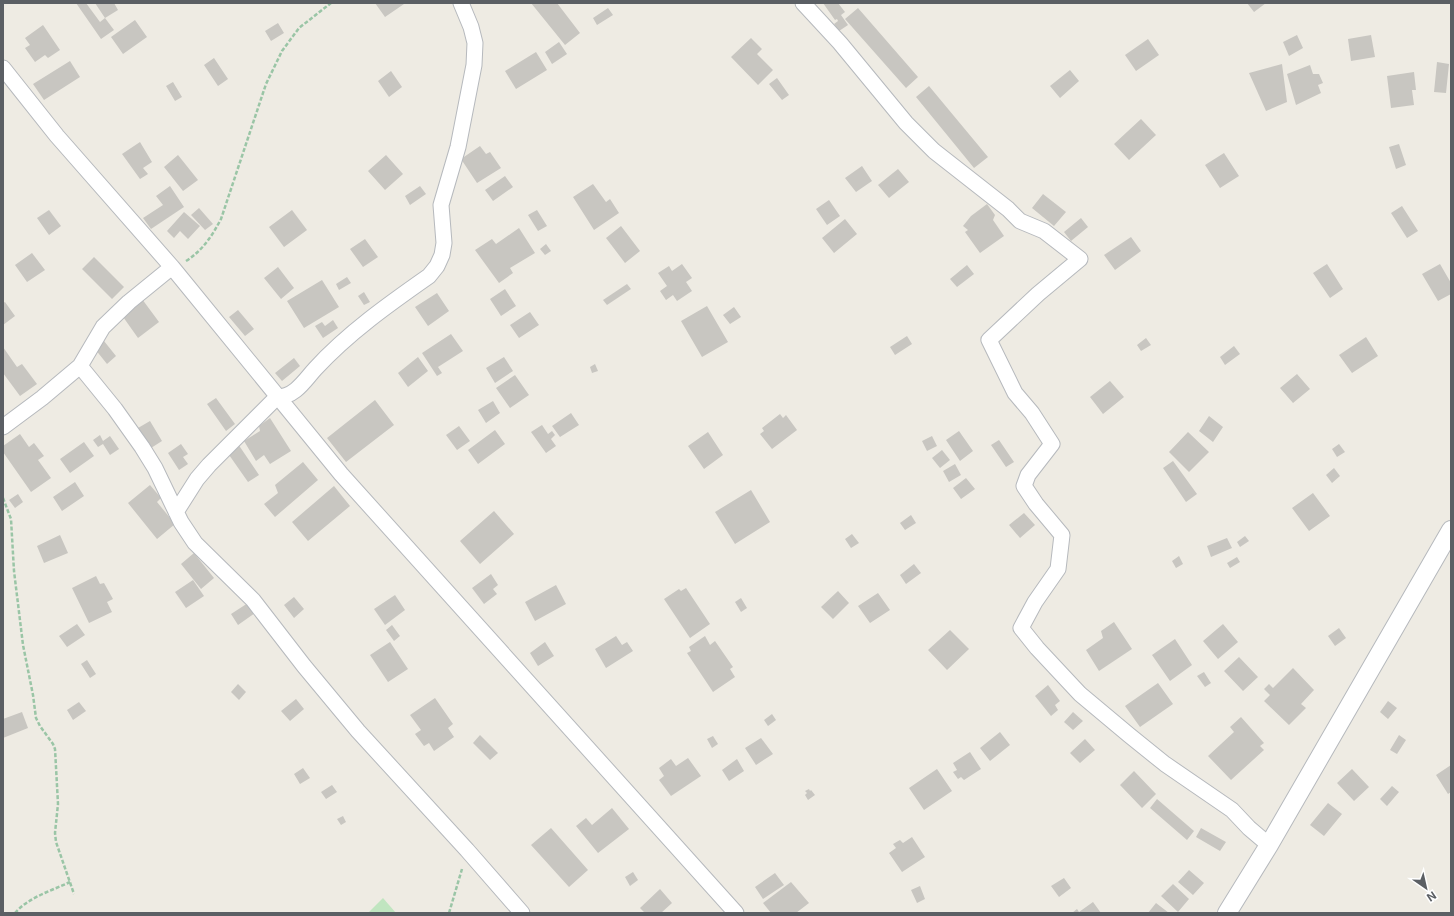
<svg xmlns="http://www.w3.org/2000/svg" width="1454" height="916" viewBox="0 0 1454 916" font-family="Inter,sans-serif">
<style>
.green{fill:#c0e5c0}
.building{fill:#c8c6c1}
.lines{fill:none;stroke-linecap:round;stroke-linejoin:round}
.minor-casing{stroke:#b6b9bd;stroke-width:17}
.tertiary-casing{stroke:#b6b9bd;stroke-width:20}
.path{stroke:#9ac5a6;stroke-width:2.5;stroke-dasharray:4 2;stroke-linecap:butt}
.minor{stroke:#fff;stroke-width:15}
.tertiary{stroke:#fff;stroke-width:18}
</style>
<rect width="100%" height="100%" fill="#eeebe3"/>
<!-- green -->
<path class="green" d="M 383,898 L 396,913 L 368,913 Z"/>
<!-- building -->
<path class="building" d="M 76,3 L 86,3 L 100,22 L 105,18 L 114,30 L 101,39 Z
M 95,3 L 114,3 L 118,10 L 105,18 Z
M 375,3 L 404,3 L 404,4 L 385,17 Z
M 531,3 L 557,3 L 580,33 L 565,45 Z
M 823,3 L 838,3 L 845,12 L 841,15 L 848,25 L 839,31 L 834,24 L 838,21 L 837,19 L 835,20 Z
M 1247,3 L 1266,3 L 1254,12 Z
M 608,8 L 613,15 L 597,25 L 593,18 Z
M 858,8 L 918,77 L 906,88 L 845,19 Z
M 135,20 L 147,37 L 123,54 L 111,37 Z
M 278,23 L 284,33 L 271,41 L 265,31 Z
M 43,25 L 60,50 L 48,58 L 45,55 L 35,62 L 25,48 L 30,45 L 25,38 Z
M 1297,35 L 1303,48 L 1289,56 L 1283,42 Z
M 1371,35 L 1375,57 L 1351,61 L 1348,39 Z
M 751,38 L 762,49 L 757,54 L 773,70 L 758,85 L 731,57 Z
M 1148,39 L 1159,55 L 1136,71 L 1125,55 Z
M 559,42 L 567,54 L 552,64 L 545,52 Z
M 536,52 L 547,70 L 516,89 L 505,71 Z
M 214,58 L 228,79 L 218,86 L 204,65 Z
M 70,61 L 80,77 L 44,100 L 33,84 Z
M 1437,62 L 1449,64 L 1446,93 L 1434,92 Z
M 1282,64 L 1287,102 L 1266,111 L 1249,73 Z
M 1310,65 L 1313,74 L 1319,74 L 1323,83 L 1318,85 L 1321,93 L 1296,105 L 1287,74 Z
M 1070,70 L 1079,81 L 1060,98 L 1050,86 Z
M 391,71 L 402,87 L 389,97 L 378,81 Z
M 1414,72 L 1416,90 L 1412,90 L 1414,105 L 1391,108 L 1387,76 Z
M 777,78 L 789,95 L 782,100 L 769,84 Z
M 173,82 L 182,97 L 175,101 L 166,86 Z
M 929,86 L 988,157 L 974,168 L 916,97 Z
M 1141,119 L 1156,135 L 1129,160 L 1114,144 Z
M 140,142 L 152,162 L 143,168 L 148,174 L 140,179 L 122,154 Z
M 1399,144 L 1406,165 L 1396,169 L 1389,147 Z
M 480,146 L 486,154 L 490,152 L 501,168 L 477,183 L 461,159 Z
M 1224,153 L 1239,176 L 1220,188 L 1205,165 Z
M 178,155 L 198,180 L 183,191 L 164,167 Z
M 386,155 L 403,174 L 385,190 L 368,171 Z
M 862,166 L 872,181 L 856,192 L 845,178 Z
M 898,169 L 909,182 L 889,198 L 878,185 Z
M 505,176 L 513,187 L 493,201 L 485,190 Z
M 593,184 L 606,202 L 610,199 L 619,213 L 594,230 L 573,197 Z
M 170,186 L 184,207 L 151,229 L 143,218 L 163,205 L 156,196 Z
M 420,186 L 426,194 L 410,205 L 405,196 Z
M 1043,194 L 1066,212 L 1054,226 L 1032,208 Z
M 829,200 L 840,216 L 827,225 L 816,209 Z
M 987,204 L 995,215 L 993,220 L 1004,236 L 980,253 L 965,232 L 968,230 L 963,226 L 971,216 Z
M 1402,206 L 1418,231 L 1407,238 L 1391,213 Z
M 199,208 L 213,224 L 205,230 L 191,215 Z
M 49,210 L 61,226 L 49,235 L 37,218 Z
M 292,210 L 307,230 L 284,247 L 269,227 Z
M 537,210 L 547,226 L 538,231 L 528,215 Z
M 184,212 L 200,226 L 188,239 L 180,231 L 174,238 L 167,231 Z
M 1081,218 L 1088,227 L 1071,241 L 1064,232 Z
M 845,219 L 857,234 L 834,253 L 822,238 Z
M 621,226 L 640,251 L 625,263 L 606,238 Z
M 519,228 L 535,253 L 510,268 L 513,273 L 499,283 L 475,250 L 492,239 L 496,244 Z
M 1131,237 L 1141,251 L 1115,270 L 1104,255 Z
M 365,239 L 378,257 L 363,267 L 350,249 Z
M 546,244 L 551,251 L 545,255 L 540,249 Z
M 32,253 L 45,270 L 27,282 L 15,265 Z
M 94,257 L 124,287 L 112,299 L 82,269 Z
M 682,264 L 692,278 L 686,282 L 692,291 L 677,301 L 673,295 L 666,300 L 660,291 L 667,286 L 658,273 L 669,266 L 672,271 Z
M 1327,264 L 1343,289 L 1330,298 L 1313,273 Z
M 1440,264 L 1451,283 L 1451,294 L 1438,301 L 1422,274 Z
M 967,265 L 974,274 L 957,287 L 950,279 Z
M 278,267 L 294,288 L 281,299 L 264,278 Z
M 347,277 L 351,283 L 339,290 L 336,284 Z
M 322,280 L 339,307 L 304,328 L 287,301 Z
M 627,284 L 631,289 L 607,305 L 603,300 Z
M 505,289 L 516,306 L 501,316 L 490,299 Z
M 364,292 L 370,302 L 364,305 L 358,296 Z
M 437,293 L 449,311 L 428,326 L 415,307 Z
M 142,299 L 159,322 L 138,338 L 121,314 Z
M 5,302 L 15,316 L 3,325 L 3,303 Z
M 707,306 L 728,342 L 702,357 L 681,321 Z
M 734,307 L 741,317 L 730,324 L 723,315 Z
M 238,310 L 254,329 L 245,336 L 229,317 Z
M 530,312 L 539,325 L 519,338 L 510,325 Z
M 333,320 L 338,328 L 323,338 L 315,326 L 322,322 L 325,326 Z
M 451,334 L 463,351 L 438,367 L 442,373 L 437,376 L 422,353 Z
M 907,336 L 912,344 L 895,355 L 890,347 Z
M 1366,337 L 1378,356 L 1352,373 L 1339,355 Z
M 1146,338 L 1151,345 L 1141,351 L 1137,345 Z
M 104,341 L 116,356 L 107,364 L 95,349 Z
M 1234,346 L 1240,354 L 1225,365 L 1220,357 Z
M 3,347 L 17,367 L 22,364 L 37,384 L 20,396 L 3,373 Z
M 418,357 L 428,371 L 408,387 L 398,373 Z
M 504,357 L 513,371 L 495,383 L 486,368 Z
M 294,358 L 300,366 L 282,381 L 275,373 Z
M 595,364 L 598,371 L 592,373 L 590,367 Z
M 1297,374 L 1310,389 L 1293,403 L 1280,388 Z
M 515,375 L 529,395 L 510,408 L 496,388 Z
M 1110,381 L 1124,397 L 1103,414 L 1090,397 Z
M 216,398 L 235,424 L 226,431 L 207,404 Z
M 375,400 L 394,425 L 346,462 L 327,438 Z
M 493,401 L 500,413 L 486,423 L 478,410 Z
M 571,413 L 579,425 L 560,437 L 552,426 Z
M 780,414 L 783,418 L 786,415 L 797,430 L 772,449 L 760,434 L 764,431 L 762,428 Z
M 1209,416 L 1223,427 L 1213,442 L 1199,431 Z
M 270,418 L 291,451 L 270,464 L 264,455 L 256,461 L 244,441 L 260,431 L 259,426 Z
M 150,421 L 162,441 L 151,448 L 138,428 Z
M 542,425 L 548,434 L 552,431 L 555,435 L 551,439 L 556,446 L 546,453 L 531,432 Z
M 459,426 L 470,441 L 457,450 L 446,435 Z
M 495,430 L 505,444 L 478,464 L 468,450 Z
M 959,431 L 973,451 L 960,461 L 946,440 Z
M 708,432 L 723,455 L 704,469 L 688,446 Z
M 1188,432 L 1209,452 L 1189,472 L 1169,452 Z
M 20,434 L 29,447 L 34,443 L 44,456 L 38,460 L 51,478 L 31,492 L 3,452 L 3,446 Z
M 100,435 L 103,441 L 110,436 L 119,449 L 110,455 L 103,444 L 98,447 L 93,440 Z
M 932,436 L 937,446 L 927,451 L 922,441 Z
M 999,440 L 1014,462 L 1006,467 L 991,445 Z
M 84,442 L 94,456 L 70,473 L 60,459 Z
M 181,444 L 188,454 L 183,457 L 188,464 L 179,470 L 168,453 Z
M 238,444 L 259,475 L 248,482 L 227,452 Z
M 1339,444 L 1345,452 L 1337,457 L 1332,449 Z
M 942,450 L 950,460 L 940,468 L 932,458 Z
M 1173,461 L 1197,494 L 1186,502 L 1163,468 Z
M 303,462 L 318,480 L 275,517 L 264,504 L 278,493 L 275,485 Z
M 955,464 L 961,475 L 949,482 L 943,471 Z
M 1334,468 L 1340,476 L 1332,483 L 1326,475 Z
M 966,478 L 975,489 L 961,499 L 953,488 Z
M 75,482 L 84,496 L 62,511 L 53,497 Z
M 150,485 L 161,498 L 157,502 L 175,524 L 157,539 L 128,503 Z
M 334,486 L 350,506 L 308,541 L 292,522 Z
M 751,490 L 770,522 L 735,544 L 715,512 Z
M 1313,493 L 1330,516 L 1309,531 L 1292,508 Z
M 18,494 L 23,502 L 15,508 L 9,500 Z
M 494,511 L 514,534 L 480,564 L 460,541 Z
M 1024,513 L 1035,525 L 1020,538 L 1009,525 Z
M 911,515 L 916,523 L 905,530 L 900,523 Z
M 852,534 L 859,543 L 851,548 L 845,539 Z
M 60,535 L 68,553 L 44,563 L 37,546 Z
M 1245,536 L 1249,541 L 1240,547 L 1237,542 Z
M 1227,538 L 1232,548 L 1211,557 L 1207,546 Z
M 194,553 L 214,578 L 201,589 L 181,564 Z
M 1179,556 L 1183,564 L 1176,568 L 1172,561 Z
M 1237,557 L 1240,562 L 1230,568 L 1227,563 Z
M 914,564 L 921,573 L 906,584 L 900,575 Z
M 491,574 L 498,585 L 493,589 L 497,594 L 484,604 L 472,588 Z
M 96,576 L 100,584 L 104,583 L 113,599 L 107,602 L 112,612 L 89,623 L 72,588 Z
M 193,580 L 204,596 L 186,608 L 175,592 Z
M 556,585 L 566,604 L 535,621 L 525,602 Z
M 686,588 L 710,624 L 690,638 L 664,599 L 679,589 L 681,591 Z
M 838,591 L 849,603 L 833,619 L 821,607 Z
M 878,593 L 890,610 L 870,623 L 858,606 Z
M 395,595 L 405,610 L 385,625 L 374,609 Z
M 294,597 L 304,609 L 294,618 L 284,605 Z
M 741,598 L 747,608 L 741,612 L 735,602 Z
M 248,603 L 255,613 L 238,625 L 231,614 Z
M 1114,622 L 1132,649 L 1099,671 L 1086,650 L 1103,638 L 1101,631 Z
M 77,624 L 85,635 L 67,647 L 59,636 Z
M 1223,624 L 1238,642 L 1218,659 L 1203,641 Z
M 392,625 L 400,636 L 394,641 L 386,630 Z
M 1339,628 L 1346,638 L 1335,646 L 1328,636 Z
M 950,630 L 969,649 L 947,670 L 928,650 Z
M 616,636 L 622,645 L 627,642 L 633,651 L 606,668 L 595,649 Z
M 705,636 L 710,645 L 715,641 L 733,667 L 730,669 L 735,677 L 713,692 L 687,653 L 691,651 L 689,647 Z
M 1175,639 L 1192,665 L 1170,681 L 1152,655 Z
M 390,642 L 408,669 L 388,682 L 370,655 Z
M 545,642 L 554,656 L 538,666 L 530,653 Z
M 1239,657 L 1258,677 L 1243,691 L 1224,671 Z
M 87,660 L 96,674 L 90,678 L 81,664 Z
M 1293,668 L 1314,690 L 1301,704 L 1306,708 L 1289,725 L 1264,701 L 1270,695 L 1264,689 L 1269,684 L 1273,688 Z
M 1204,672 L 1211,683 L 1205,687 L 1197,676 Z
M 1158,683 L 1173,704 L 1140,727 L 1125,706 Z
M 238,684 L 246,692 L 239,700 L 231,692 Z
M 1048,685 L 1060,701 L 1055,705 L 1058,710 L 1051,716 L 1035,696 Z
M 435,698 L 453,724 L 448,728 L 454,737 L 434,751 L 429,743 L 424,746 L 415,734 L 421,730 L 410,715 Z
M 296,699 L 304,709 L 290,721 L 281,711 Z
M 1388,701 L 1397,708 L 1388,719 L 1380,712 Z
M 79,702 L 86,711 L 73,720 L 67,710 Z
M 22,712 L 28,728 L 3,738 L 3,719 Z
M 1073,712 L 1083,721 L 1073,730 L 1064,722 Z
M 772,714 L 776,720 L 768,726 L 764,720 Z
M 1241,717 L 1264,743 L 1260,746 L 1264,750 L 1231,780 L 1208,756 L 1234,732 L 1230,727 Z
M 1000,732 L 1010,745 L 990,761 L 980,748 Z
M 480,735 L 498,753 L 490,760 L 473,743 Z
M 1399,735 L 1406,740 L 1397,754 L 1390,750 Z
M 713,736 L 718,744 L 712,748 L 707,739 Z
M 761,738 L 773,754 L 756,765 L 745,748 Z
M 1085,739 L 1095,750 L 1080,763 L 1070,753 Z
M 970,752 L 981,769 L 964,780 L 961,777 L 958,779 L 953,772 L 957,770 L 953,763 Z
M 688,758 L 701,776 L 671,796 L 659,780 L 664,776 L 659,768 L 671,759 L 676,766 Z
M 737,759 L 744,771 L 729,781 L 722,770 Z
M 1451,765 L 1451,792 L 1448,794 L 1436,775 Z
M 303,768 L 310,778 L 300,784 L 294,774 Z
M 937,769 L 952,791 L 924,810 L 909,788 Z
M 1352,769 L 1369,787 L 1354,801 L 1337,783 Z
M 1134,771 L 1156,794 L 1142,808 L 1120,785 Z
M 332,785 L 337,792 L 326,799 L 321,792 Z
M 1392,786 L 1399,792 L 1387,806 L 1380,799 Z
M 809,789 L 810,791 L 811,790 L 815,795 L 808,800 L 805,795 L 807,793 L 805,791 Z
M 1157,799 L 1194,831 L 1187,840 L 1150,808 Z
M 1328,803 L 1342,814 L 1324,836 L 1310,825 Z
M 612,808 L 629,829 L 598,853 L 576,826 L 586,818 L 592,825 Z
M 343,816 L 346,822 L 341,825 L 337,819 Z
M 551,828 L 588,870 L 569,887 L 531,845 Z
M 1201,828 L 1226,842 L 1220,851 L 1196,837 Z
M 912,837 L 925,857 L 902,872 L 889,853 L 896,848 L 893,844 L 900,840 L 903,843 Z
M 1189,870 L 1204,883 L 1193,895 L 1178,882 Z
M 633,872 L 638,880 L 630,886 L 625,877 Z
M 775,873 L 784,885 L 763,899 L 755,887 Z
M 1064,878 L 1071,888 L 1059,897 L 1051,886 Z
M 791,882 L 809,903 L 796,913 L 771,913 L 763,903 Z
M 1173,884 L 1189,899 L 1178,912 L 1161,896 Z
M 920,886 L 925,899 L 917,903 L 911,890 Z
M 660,889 L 672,903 L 661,913 L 645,913 L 640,908 Z
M 1093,902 L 1101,913 L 1072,913 L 1077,909 L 1079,912 Z
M 1156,903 L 1169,913 L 1148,913 Z"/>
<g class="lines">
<defs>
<path id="minor" d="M 803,3 L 840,43 L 906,123 L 934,151 L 1008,209 L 1020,221 L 1044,231 L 1080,259 L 1038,294 L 989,340 L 1015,393 L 1032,413 L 1052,444 L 1028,475 L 1024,486 L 1036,504 L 1062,535 L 1058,569 L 1035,602 L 1021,628 L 1037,648 L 1080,694 L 1129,735 L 1165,764 L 1232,810 L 1249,828 L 1269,845
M 3,68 L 57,136 L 172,267 L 341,474 L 736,913
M 80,366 L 115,409 L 142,447 L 155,468 L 181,522 L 195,543 L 253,600 L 304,666 L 358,731 L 467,850 L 522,913
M 3,427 L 42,398 L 80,366 L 103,327 L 129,302 L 172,267
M 176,512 L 197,479 L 209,465 L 277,397 C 295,397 305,380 315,369 C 348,333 389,304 429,276 L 437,266 L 442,255 L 444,243 L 441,205 L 458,147 L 474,65 L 475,43 L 471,27 L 461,3"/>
<path id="tertiary" d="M 1227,913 L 1269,845 L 1451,530"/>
</defs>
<!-- minor casing -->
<use href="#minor" class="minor-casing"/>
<!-- tertiary casing -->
<use href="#tertiary" class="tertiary-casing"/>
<!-- path -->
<path class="path" d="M 186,261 C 203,250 212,236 221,219 L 266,84 L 282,51 L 299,28 L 331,3
M 3,498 L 11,519 L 14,571 L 23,645 L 33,695 L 36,718 L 40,726 L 53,744 L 55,749 L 58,804 L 55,833 L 56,842 L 74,894
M 15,913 C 29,897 51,891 70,882
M 449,913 L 462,869"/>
<!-- minor -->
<use href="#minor" class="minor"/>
<!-- tertiary -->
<use href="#tertiary" class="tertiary"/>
</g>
<!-- border -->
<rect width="1454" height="916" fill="none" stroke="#5b5f64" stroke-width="8"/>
<!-- north arrow -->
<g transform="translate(1426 888) rotate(146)" stroke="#ffffff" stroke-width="3" paint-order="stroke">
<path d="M0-3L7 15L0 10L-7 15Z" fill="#5b5f64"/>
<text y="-6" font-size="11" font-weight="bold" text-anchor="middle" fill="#5b5f64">N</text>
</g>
</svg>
